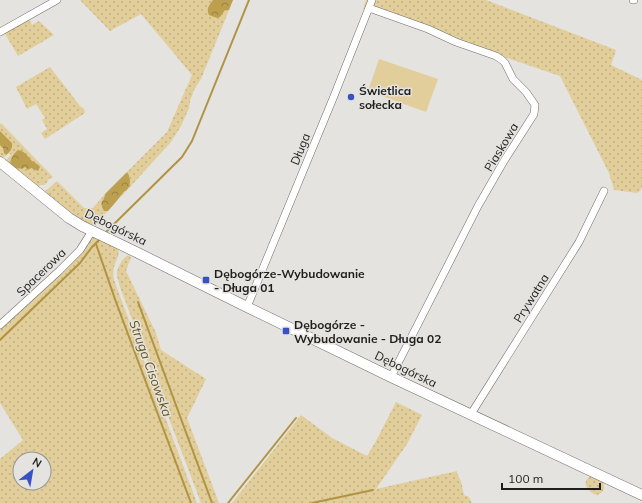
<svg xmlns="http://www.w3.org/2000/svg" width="642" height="503" viewBox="0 0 642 503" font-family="Mulish,sans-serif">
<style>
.grass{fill:url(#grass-dots);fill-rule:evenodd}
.forest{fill:url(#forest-crowns)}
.park{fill:#e2ce9a}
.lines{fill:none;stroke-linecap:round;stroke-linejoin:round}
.stream{stroke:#b09343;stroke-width:2}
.street-casing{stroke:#6f6e6b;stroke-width:8}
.secondary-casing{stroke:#6f6e6b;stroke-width:11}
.street{stroke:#fff;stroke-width:7}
.secondary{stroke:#fff;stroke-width:10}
.poi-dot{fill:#3a51c4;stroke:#e4e3df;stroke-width:1.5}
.labels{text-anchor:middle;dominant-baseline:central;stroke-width:3;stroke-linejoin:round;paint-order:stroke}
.poi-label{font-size:12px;font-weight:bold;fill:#1e1e1d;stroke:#e4e3df;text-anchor:start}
.street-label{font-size:12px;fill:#1e1e1d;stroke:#e4e3df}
.water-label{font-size:13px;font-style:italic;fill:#675316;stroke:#e4e3df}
</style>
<defs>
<pattern id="grass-dots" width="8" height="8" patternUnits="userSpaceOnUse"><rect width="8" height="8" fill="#e2ce9a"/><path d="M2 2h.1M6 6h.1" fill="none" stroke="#c1b084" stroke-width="1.8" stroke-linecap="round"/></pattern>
<pattern id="forest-crowns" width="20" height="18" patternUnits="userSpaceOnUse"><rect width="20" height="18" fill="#bc9f4f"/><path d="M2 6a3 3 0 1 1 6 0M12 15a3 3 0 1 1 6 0" fill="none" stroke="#988141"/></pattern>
</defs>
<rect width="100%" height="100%" fill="#e4e3df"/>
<!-- grass -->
<path class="grass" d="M 80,0 L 222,0 L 223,11 L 225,10 L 229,10 L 201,79 L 194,90 L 190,101 L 189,108 L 181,126 L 171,142 L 119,199 C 124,189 135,183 127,172 L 167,132 L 192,75 L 141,14 L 110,31 Z
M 366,0 L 486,0 L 616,50 L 611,65 L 642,80 L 642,187 L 640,191 L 637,193 L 614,190 L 609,173 L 560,76 L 363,9 Z
M 28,18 L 32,25 L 39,21 L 54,35 L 18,56 L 4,32 Z
M 50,67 L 80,106 L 84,109 L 85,113 L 45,139 L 41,133 L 47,129 L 42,120 L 45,118 L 36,104 L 27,109 L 16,87 Z
M 1,123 L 53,177 L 49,179 L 45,185 L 40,185 L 38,187 L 5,161 L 11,155 L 9,153 L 4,157 L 0,158 L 0,124 Z
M 57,181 L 84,208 L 93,208 L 105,194 C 105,198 101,201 101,206 L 104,211 L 108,211 L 94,225 L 92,226 L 77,218 L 44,193 L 45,191 C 51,188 52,184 57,181 Z
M 92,235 L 118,248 C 120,257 116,259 114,267 C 113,272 113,276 114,280 L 197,503 L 0,503 L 0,459 L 23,440 L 0,403 L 0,330 L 35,297 ZM 20,459 L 44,459 L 44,483 L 20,483 Z
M 128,255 L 131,257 L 126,271 L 156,333 L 161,350 L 206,379 L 187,418 L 219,503 L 201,503 L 162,400 C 161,389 158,379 151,370 L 120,287 C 119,283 117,278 117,274 C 117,267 123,258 128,255 Z
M 396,402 L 422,415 L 407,444 L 376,489 L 457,471 C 457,475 460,478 461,482 C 463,487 462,491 465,496 L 468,496 L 472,503 L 232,503 L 301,415 L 332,438 L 367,456 L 375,443 Z
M 592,476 L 603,482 C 606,488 603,493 597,495 C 587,493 580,480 592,476 Z"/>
<!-- forest -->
<path class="forest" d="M 213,0 L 233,0 L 229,10 L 225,10 L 220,17 L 217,18 L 209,15 C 206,8 209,6 213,0 Z
M 0,131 L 12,143 C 13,148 10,152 6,155 L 4,153 L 3,148 L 0,145 Z
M 18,150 C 25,151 27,156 32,161 C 35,163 38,164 40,167 L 38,171 L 31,168 L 28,170 L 25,167 L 22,169 C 20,168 17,169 15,168 C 6,164 13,154 18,150 Z
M 127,172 C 130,176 131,182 129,187 C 127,190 124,191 122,194 C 118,200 113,205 108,211 L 104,211 C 98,200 104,203 105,194 Z"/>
<!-- park -->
<path class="park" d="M 379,59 L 438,79 L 426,112 L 368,91 Z"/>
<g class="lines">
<!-- stream -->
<path class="stream" d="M 107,231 L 182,157 L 192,141 L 249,0
M 96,244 L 116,302 L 191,503
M 138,302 L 212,503
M 0,340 L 80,263 L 92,247 L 100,239
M 228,503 L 296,418
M 312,503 L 373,490"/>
<defs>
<path id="street" d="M 633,0 L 634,0
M 369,8 L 428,29 L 456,42 L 496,56 L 502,60 L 505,63 L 513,79 L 526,92 L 535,105 L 534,114 L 504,161 L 478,206 L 391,377
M 0,32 L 57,0
M 247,307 L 334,96 L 372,0
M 0,325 L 59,271 L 80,250 L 92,231
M 471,414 L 579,242 L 604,191"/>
<path id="secondary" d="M 0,162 L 69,218 L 82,226 L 136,252 L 247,307 L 391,377 L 642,495"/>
</defs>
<!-- street casing -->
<use href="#street" class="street-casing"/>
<!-- secondary casing -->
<use href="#secondary" class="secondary-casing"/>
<!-- street -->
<use href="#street" class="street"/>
<!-- secondary -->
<use href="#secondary" class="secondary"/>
</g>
<!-- markers -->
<g class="poi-dot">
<circle cx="351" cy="97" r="4"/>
<rect x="202" y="276" width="8" height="8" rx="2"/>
<rect x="282" y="327" width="8" height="8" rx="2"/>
</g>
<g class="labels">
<!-- poi labels -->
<g class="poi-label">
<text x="359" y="90">Świetlica<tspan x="359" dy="14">sołecka</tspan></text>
<text x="214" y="273">Dębogórze-Wybudowanie<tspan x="214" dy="14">- Długa 01</tspan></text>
<text x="294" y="324">Dębogórze -<tspan x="294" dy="14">Wybudowanie - Długa 02</tspan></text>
</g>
<!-- street labels -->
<g class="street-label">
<text transform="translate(501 147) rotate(-59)">Piaskowa</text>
<text transform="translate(300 149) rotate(-68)">Długa</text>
<text transform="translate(116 227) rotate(26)">Dębogórska</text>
<text transform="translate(41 272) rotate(-44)">Spacerowa</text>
<text transform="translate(531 298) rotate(-58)">Prywatna</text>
<text transform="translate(406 369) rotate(26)">Dębogórska</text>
</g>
<!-- water labels -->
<g class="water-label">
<text transform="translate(151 368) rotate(70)">Struga Cisowska</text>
</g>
</g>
<!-- north arrow -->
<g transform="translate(32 471) rotate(31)"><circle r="19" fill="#e4e3df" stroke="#959491"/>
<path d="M0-3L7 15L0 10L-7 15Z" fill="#3a51c4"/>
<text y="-6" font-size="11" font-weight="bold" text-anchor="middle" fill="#1e1e1d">N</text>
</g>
<!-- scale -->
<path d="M502 483v6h98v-6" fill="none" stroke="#1e1e1d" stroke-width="2"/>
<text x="508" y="483" font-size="12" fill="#1e1e1d" stroke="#e4e3df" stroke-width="3" paint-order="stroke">100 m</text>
</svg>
